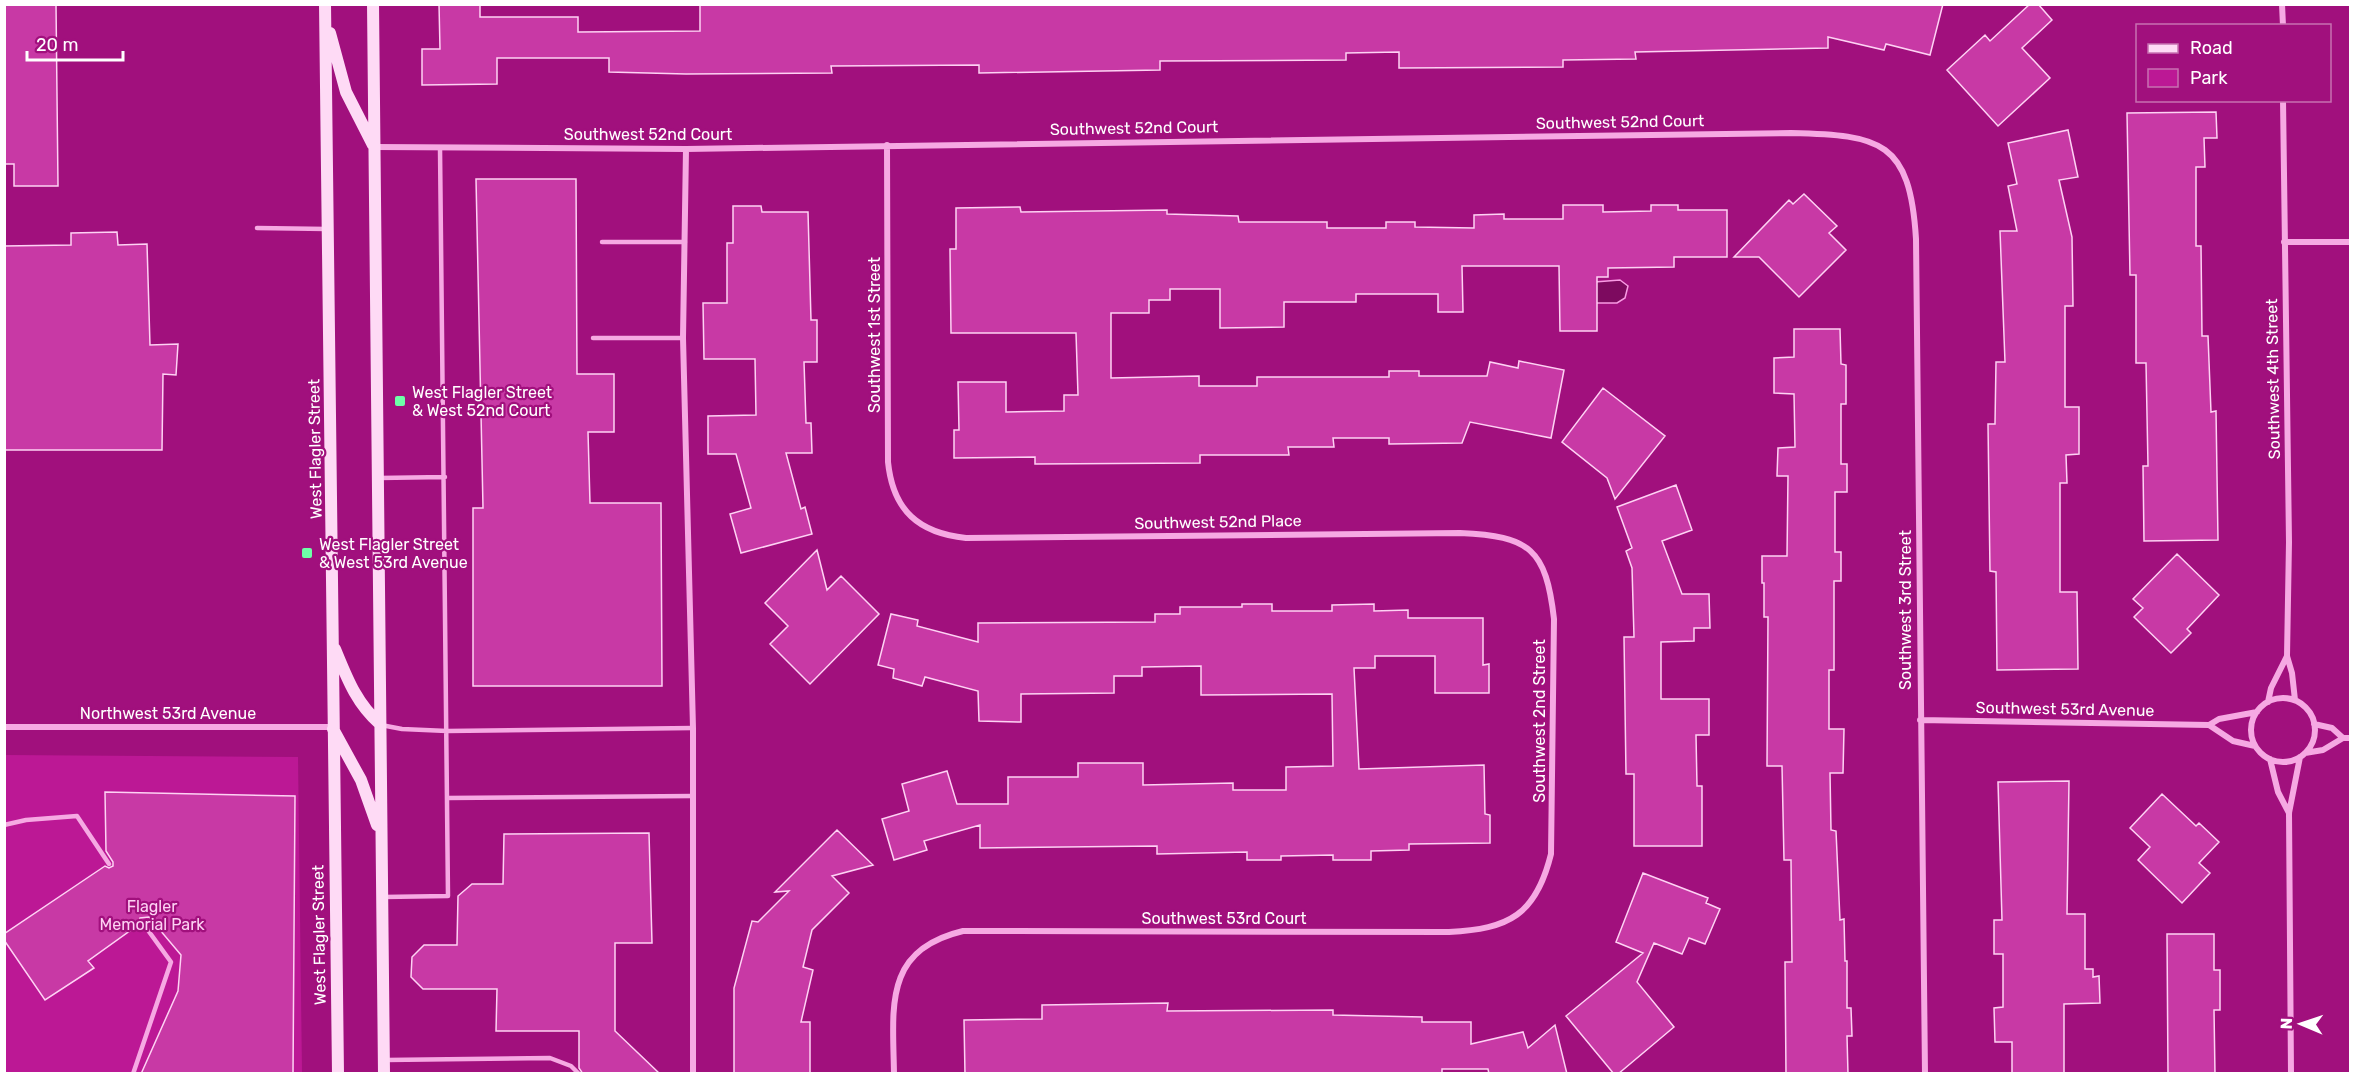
<svg xmlns="http://www.w3.org/2000/svg" width="2355" height="1078" viewBox="0 0 2355 1078" font-family="Rubik,sans-serif">
<style>
.green{fill:#bc1895}
.water{fill:#7d0a5f;stroke:#f99be4;stroke-width:1.5}
.building{fill:#c839a5;stroke:#fed2f4;stroke-width:1.5}
.lines{fill:none;stroke-linecap:round;stroke-linejoin:round}
.service{stroke:#f6a9e3;stroke-width:4.5}
.minor{stroke:#f6a9e3;stroke-width:6}
.secondary{stroke:#fedaf5;stroke-width:12}
.poi-dot{fill:#6effa8;stroke:#a1107d;stroke-width:2}
.labels{text-anchor:middle;dominant-baseline:central;stroke-width:4.5;stroke-linejoin:round;paint-order:stroke}
.street-label{font-size:16px;fill:#fff;stroke:#a1107d}
.poi-label{font-size:16px;fill:#fff;stroke:#a1107d;text-anchor:start}
.park-label{font-size:16px;fill:#fed2f4;stroke:#a1107d}
</style>
<rect width="100%" height="100%" fill="#a1107d"/>
<!-- green -->
<path class="green" d="M 5,755 L 298,757 L 302,1073 L 5,1074 Z"/>
<!-- water -->
<path class="water" d="M 1620,280 L 1628,286 L 1625,298 L 1617,303 L 1587,303 L 1582,283 Z"/>
<!-- building -->
<path class="building" d="M 5,4 L 56,4 L 58,186 L 14,186 L 14,164 L 5,164 Z
M 439,4 L 480,4 L 480,17 L 578,17 L 578,32 L 700,31 L 700,4 L 1943,4 L 1930,55 L 1886,44 L 1884,50 L 1828,37 L 1828,48 L 1635,52 L 1636,59 L 1563,60 L 1563,67 L 1399,68 L 1399,52 L 1346,53 L 1346,60 L 1160,61 L 1160,70 L 979,73 L 979,65 L 831,66 L 832,73 L 686,74 L 609,72 L 609,58 L 497,58 L 497,84 L 422,85 L 422,49 L 440,49 Z
M 2030,4 L 2038,4 L 2052,20 L 2022,48 L 2050,78 L 1998,126 L 1947,70 L 1985,35 L 1990,41 Z
M 2216,112 L 2217,138 L 2204,138 L 2205,167 L 2196,167 L 2196,246 L 2201,246 L 2202,336 L 2208,336 L 2211,412 L 2216,411 L 2218,540 L 2144,541 L 2143,466 L 2148,466 L 2146,363 L 2136,363 L 2136,275 L 2130,275 L 2127,113 Z
M 2068,130 L 2078,177 L 2059,180 L 2072,237 L 2073,306 L 2065,306 L 2065,407 L 2079,407 L 2079,454 L 2066,455 L 2067,483 L 2060,483 L 2060,592 L 2077,592 L 2078,669 L 1997,670 L 1996,572 L 1990,571 L 1988,424 L 1995,424 L 1996,362 L 2005,362 L 2000,231 L 2017,231 L 2008,186 L 2017,184 L 2008,143 Z
M 476,179 L 576,179 L 577,374 L 614,374 L 614,432 L 588,432 L 590,503 L 661,503 L 662,686 L 473,686 L 473,508 L 483,508 Z
M 1804,194 L 1837,226 L 1829,233 L 1846,250 L 1799,297 L 1759,257 L 1734,257 L 1789,200 L 1793,204 Z
M 1563,205 L 1603,205 L 1603,212 L 1651,211 L 1651,205 L 1678,205 L 1678,210 L 1727,210 L 1727,257 L 1674,257 L 1674,267 L 1608,268 L 1608,277 L 1597,277 L 1597,331 L 1560,331 L 1559,266 L 1462,266 L 1463,312 L 1438,312 L 1438,294 L 1356,294 L 1356,302 L 1284,302 L 1284,327 L 1220,328 L 1220,289 L 1170,289 L 1170,300 L 1149,300 L 1149,313 L 1111,313 L 1111,378 L 1199,376 L 1199,386 L 1257,386 L 1257,377 L 1389,377 L 1389,371 L 1419,371 L 1419,376 L 1487,376 L 1490,362 L 1518,368 L 1519,361 L 1564,370 L 1551,438 L 1470,422 L 1462,443 L 1389,444 L 1389,438 L 1333,438 L 1334,447 L 1288,447 L 1289,455 L 1200,455 L 1200,463 L 1035,464 L 1035,457 L 954,458 L 954,430 L 959,430 L 958,382 L 1006,382 L 1006,412 L 1064,411 L 1064,395 L 1078,395 L 1076,333 L 951,333 L 950,249 L 956,249 L 956,208 L 1020,207 L 1021,212 L 1167,210 L 1167,214 L 1238,216 L 1239,222 L 1327,222 L 1327,228 L 1386,228 L 1386,222 L 1415,222 L 1415,227 L 1474,228 L 1474,215 L 1504,214 L 1504,219 L 1563,219 Z
M 733,206 L 761,206 L 762,212 L 808,212 L 811,320 L 817,320 L 817,362 L 804,362 L 806,423 L 811,423 L 812,453 L 786,453 L 801,509 L 805,507 L 812,534 L 741,553 L 730,514 L 751,508 L 736,454 L 708,454 L 708,416 L 756,415 L 755,359 L 704,359 L 703,303 L 727,303 L 727,243 L 733,243 Z
M 117,232 L 118,245 L 147,244 L 150,345 L 178,344 L 176,375 L 163,374 L 162,450 L 4,450 L 4,246 L 71,245 L 71,233 Z
M 1794,329 L 1840,329 L 1841,364 L 1846,365 L 1846,404 L 1841,404 L 1841,464 L 1847,464 L 1847,492 L 1835,492 L 1835,552 L 1841,552 L 1841,581 L 1834,581 L 1834,670 L 1829,670 L 1829,729 L 1844,729 L 1843,773 L 1830,773 L 1831,830 L 1836,831 L 1840,920 L 1844,919 L 1845,961 L 1847,961 L 1847,1008 L 1851,1008 L 1852,1036 L 1847,1036 L 1848,1074 L 1786,1074 L 1785,962 L 1792,962 L 1791,860 L 1784,860 L 1782,766 L 1767,766 L 1768,617 L 1764,617 L 1764,583 L 1762,583 L 1762,556 L 1787,556 L 1788,476 L 1777,476 L 1778,448 L 1795,447 L 1794,394 L 1774,393 L 1774,358 L 1794,357 Z
M 1603,388 L 1665,436 L 1615,499 L 1607,478 L 1562,442 Z
M 1676,485 L 1692,530 L 1662,541 L 1682,594 L 1709,594 L 1710,628 L 1694,628 L 1694,641 L 1661,642 L 1661,699 L 1709,699 L 1709,735 L 1696,735 L 1697,786 L 1702,786 L 1702,846 L 1634,846 L 1634,774 L 1626,774 L 1624,637 L 1634,637 L 1632,568 L 1626,551 L 1632,548 L 1617,507 Z
M 817,550 L 827,590 L 841,576 L 879,614 L 810,684 L 770,644 L 788,626 L 765,603 Z
M 2177,554 L 2219,595 L 2187,629 L 2191,633 L 2171,653 L 2134,617 L 2143,608 L 2133,599 Z
M 1242,604 L 1272,604 L 1272,611 L 1332,611 L 1332,605 L 1374,604 L 1374,611 L 1408,610 L 1408,618 L 1483,618 L 1483,665 L 1489,664 L 1489,693 L 1435,693 L 1435,656 L 1375,656 L 1375,668 L 1354,668 L 1359,769 L 1484,765 L 1485,814 L 1490,815 L 1490,843 L 1409,844 L 1409,850 L 1371,851 L 1371,860 L 1333,860 L 1333,855 L 1281,856 L 1281,860 L 1247,860 L 1247,852 L 1157,854 L 1157,846 L 980,848 L 980,825 L 924,841 L 927,850 L 894,860 L 882,819 L 909,811 L 902,784 L 947,771 L 957,804 L 1008,804 L 1008,777 L 1078,777 L 1078,763 L 1143,763 L 1143,785 L 1233,783 L 1233,790 L 1286,790 L 1286,767 L 1333,766 L 1332,694 L 1201,695 L 1201,666 L 1142,667 L 1142,676 L 1114,676 L 1114,693 L 1021,694 L 1021,722 L 979,721 L 978,691 L 925,677 L 922,686 L 893,678 L 894,669 L 878,665 L 891,614 L 918,620 L 917,626 L 978,642 L 978,623 L 1155,622 L 1155,614 L 1180,614 L 1180,607 L 1242,607 Z
M 2069,781 L 2067,914 L 2085,914 L 2085,969 L 2093,969 L 2093,977 L 2099,976 L 2100,1003 L 2064,1004 L 2064,1074 L 2012,1074 L 2012,1042 L 1995,1042 L 1994,1008 L 2003,1007 L 2003,954 L 1994,954 L 1994,920 L 2002,920 L 1998,782 Z
M 105,792 L 295,796 L 293,1074 L 141,1074 L 178,991 L 181,955 L 149,917 L 140,918 L 138,925 L 88,961 L 94,968 L 45,1000 L 4,940 L 4,934 L 105,866 L 109,868 L 113,866 L 113,862 L 106,851 Z
M 2162,794 L 2196,826 L 2199,823 L 2219,842 L 2199,863 L 2210,873 L 2182,903 L 2138,860 L 2150,847 L 2130,828 Z
M 837,830 L 873,865 L 832,876 L 849,893 L 812,930 L 803,967 L 813,970 L 801,1022 L 810,1022 L 810,1074 L 734,1074 L 734,988 L 752,921 L 758,922 L 789,891 L 775,892 Z
M 649,833 L 652,943 L 615,943 L 615,1031 L 660,1074 L 583,1074 L 579,1068 L 579,1031 L 496,1031 L 497,989 L 423,989 L 411,977 L 412,957 L 424,945 L 457,945 L 458,896 L 472,884 L 503,884 L 504,834 Z
M 1643,873 L 1708,898 L 1706,903 L 1720,909 L 1705,944 L 1689,938 L 1682,954 L 1654,943 L 1637,982 L 1674,1027 L 1618,1074 L 1614,1074 L 1566,1016 L 1643,953 L 1616,942 Z
M 2167,934 L 2214,934 L 2214,970 L 2220,970 L 2220,1010 L 2214,1010 L 2215,1074 L 2168,1074 Z
M 1168,1003 L 1167,1011 L 1333,1010 L 1333,1015 L 1422,1017 L 1422,1022 L 1471,1022 L 1471,1044 L 1523,1032 L 1528,1048 L 1555,1025 L 1567,1074 L 1489,1074 L 1488,1069 L 1442,1069 L 1442,1074 L 965,1074 L 964,1020 L 1042,1019 L 1042,1005 Z"/>
<g class="lines">
<!-- service -->
<path class="service" d="M 257,228 L 327,229
M 602,242 L 685,242
M 593,338 L 683,338
M 379,478 L 445,477
M 381,725 L 402,729 L 447,731 L 693,728
M 447,798 L 693,796
M 4,825 L 26,820 L 77,816 L 109,864
M 383,897 L 448,896 L 440,148
M 386,1060 L 550,1058 L 571,1066 L 579,1074
M 133,1074 L 171,962 L 142,922"/>
<!-- minor -->
<path class="minor" d="M 2282,4 L 2283,26
M 2283,100 L 2289,542 L 2287,656 L 2292,673 L 2295,700
M 887,145 L 888,462 C 893,511 919,533 966,538 L 1460,533 C 1530,536 1546,549 1554,619 L 1551,854 C 1536,915 1509,929 1449,932 L 963,931 C 883,950 893,1007 894,1074
M 375,147 L 686,149 L 1791,133 C 1881,135 1910,141 1916,239 L 1925,1074
M 686,149 L 683,338 L 693,728 L 693,1074
M 2284,242 L 2350,242
M2251 730a32 32 0 1 1 64 0a32 32 0 1 1-64 0Z
M 2268,702 L 2271,688 L 2287,656
M 1920,720 L 2209,725 L 2219,719 L 2257,712
M 2314,724 L 2332,728 L 2343,738
M 2209,725 L 2233,741 L 2255,746
M 4,727 L 332,727
M 2305,753 L 2323,750 L 2343,738 L 2350,738
M 2270,759 L 2278,792 L 2289,813
M 2291,1074 L 2289,813 L 2300,757"/>
<!-- secondary -->
<path class="secondary" d="M 325,4 L 338,1074
M 373,4 L 384,1074
M 330,33 L 346,92 L 373,145
M 335,649 C 347,678 356,703 380,724
M 333,729 L 361,780 L 377,825"/>
</g>
<!-- markers -->
<g class="poi-dot">
<rect x="394" y="395" width="12" height="12" rx="3"/>
<rect x="301" y="547" width="12" height="12" rx="3"/>
</g>
<g class="labels">
<!-- street labels -->
<g class="street-label">
<text transform="translate(1620 122) rotate(-1)">Southwest 52nd Court</text>
<text transform="translate(1134 128) rotate(-1)">Southwest 52nd Court</text>
<text x="648" y="134">Southwest 52nd Court</text>
<text transform="translate(874 335) rotate(-90)">Southwest 1st Street</text>
<text transform="translate(2273 379) rotate(-91)">Southwest 4th Street</text>
<text transform="translate(315 449) rotate(-91)">West Flagler Street</text>
<text transform="translate(1218 522) rotate(-1)">Southwest 52nd Place</text>
<text transform="translate(1905 610) rotate(-90)">Southwest 3rd Street</text>
<text transform="translate(2065 709) rotate(1)">Southwest 53rd Avenue</text>
<text x="168" y="713">Northwest 53rd Avenue</text>
<text transform="translate(1539 721) rotate(-90)">Southwest 2nd Street</text>
<text x="1224" y="918">Southwest 53rd Court</text>
<text transform="translate(319 935) rotate(-91)">West Flagler Street</text>
</g>
<!-- poi labels -->
<g class="poi-label">
<text x="412" y="392">West Flagler Street<tspan x="412" dy="18">&amp; West 52nd Court</tspan></text>
<text x="319" y="544">West Flagler Street<tspan x="319" dy="18">&amp; West 53rd Avenue</tspan></text>
</g>
<!-- park labels -->
<g class="park-label">
<text x="152" y="906">Flagler<tspan x="152" dy="18">Memorial Park</tspan></text>
</g>
</g>
<!-- border -->
<rect width="2355" height="1078" fill="none" stroke="#ffffff" stroke-width="12"/>
<!-- legend -->
<rect x="2136" y="24" width="195" height="78" fill="#a1107d" stroke="#c770b1" stroke-width="1.5"/>
<rect x="2148" y="44" width="30" height="9" fill="#fedaf5" stroke="#c770b1" stroke-width="1.5"/>
<text x="2190" y="54" font-size="18" fill="#ffffff">Road</text>
<rect x="2148" y="69" width="30" height="18" fill="#bc1895" stroke="#c770b1" stroke-width="1.5"/>
<text x="2190" y="84" font-size="18" fill="#ffffff">Park</text>
<!-- north arrow -->
<g transform="translate(2301 1024) rotate(272)" stroke="#a1107d" stroke-width="4.5" paint-order="stroke">
<path d="M0-4.5L10 22L0 15L-10 22Z" fill="#ffffff"/>
<text y="-9" font-size="16" font-weight="bold" text-anchor="middle" fill="#ffffff">N</text>
</g>
<!-- scale -->
<path d="M27 51v9h96v-9" fill="none" stroke="#ffffff" stroke-width="3"/>
<text x="36" y="51" font-size="18" fill="#ffffff" stroke="#a1107d" stroke-width="4.5" paint-order="stroke">20 m</text>
</svg>
